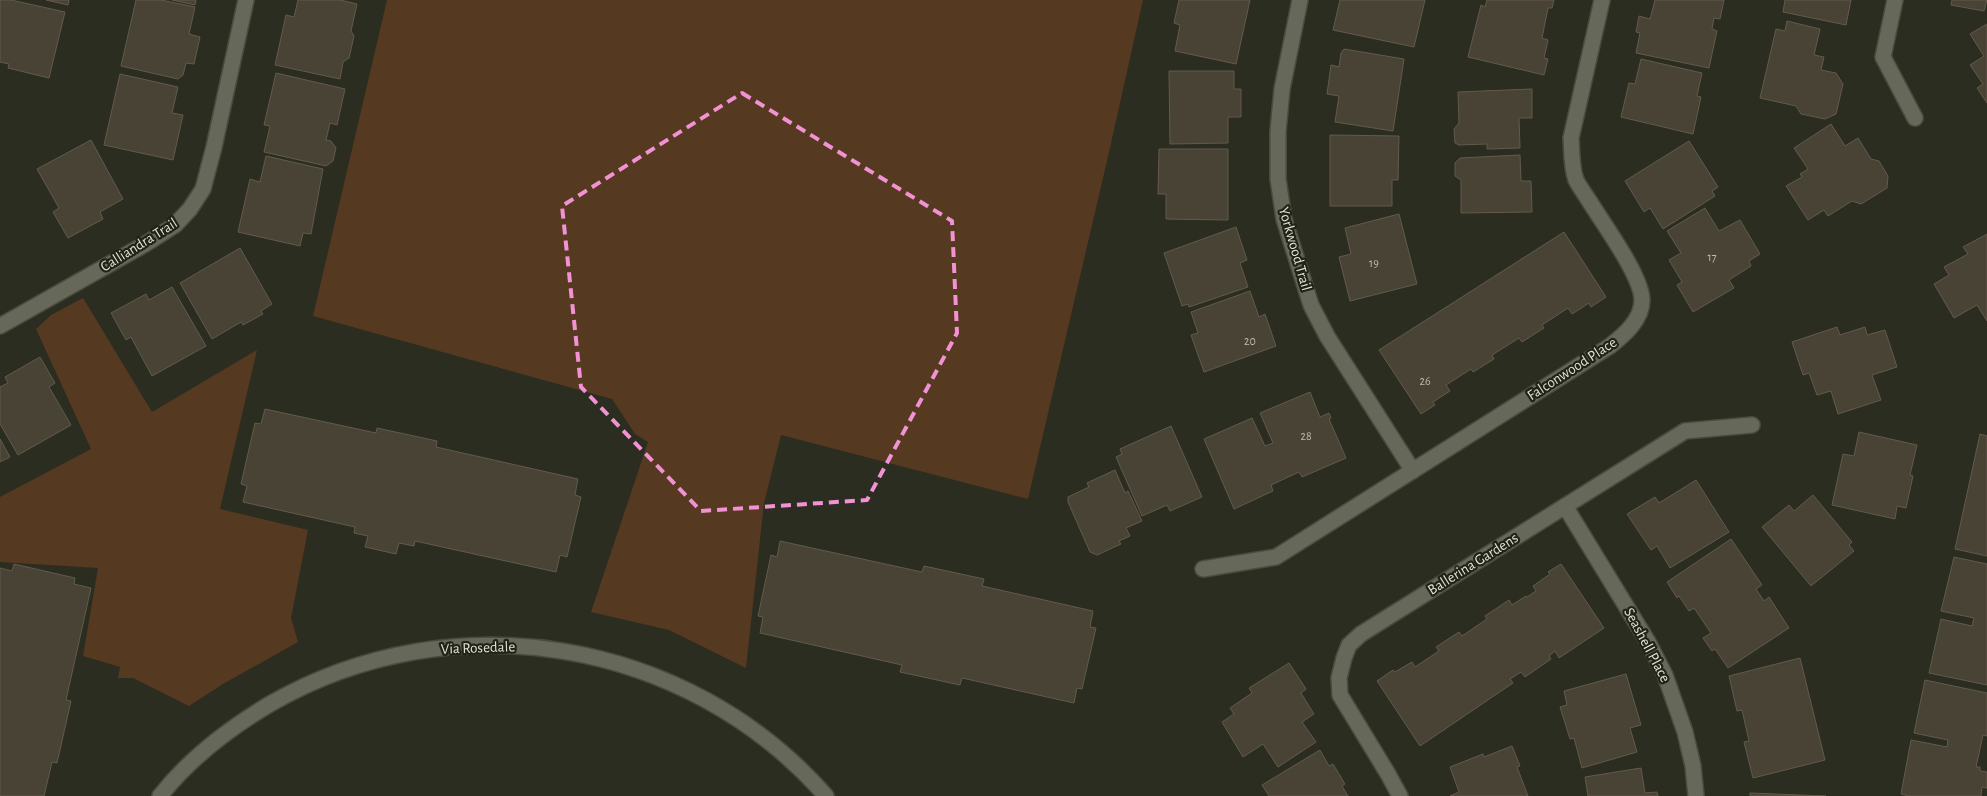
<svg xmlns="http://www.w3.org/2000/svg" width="1987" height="796" viewBox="0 0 1987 796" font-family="'Alegreya Sans',sans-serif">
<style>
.green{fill:#553920}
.building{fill:#494335;stroke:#625b4d}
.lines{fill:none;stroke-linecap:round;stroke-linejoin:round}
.street-casing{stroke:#494b3f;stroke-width:18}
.street{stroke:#666859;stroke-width:15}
.marked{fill:none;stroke:#f391d5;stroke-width:4;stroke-dasharray:10 6;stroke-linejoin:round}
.labels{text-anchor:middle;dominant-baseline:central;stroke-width:4.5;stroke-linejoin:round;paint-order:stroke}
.number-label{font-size:12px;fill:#bbbbb1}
.street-label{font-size:15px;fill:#e1e3da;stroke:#212316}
</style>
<rect width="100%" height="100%" fill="#2b2d20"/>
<!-- green -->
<path class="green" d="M 387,0 L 1143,0 L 1107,161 L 1028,499 L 781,435 L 764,503 L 746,668 L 669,630 L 591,612 L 648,442 L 635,434 L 612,399 L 313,316 Z
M 83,298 L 152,412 L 257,350 L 220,509 L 308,530 L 291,618 L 298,642 L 223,684 L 189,706 L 133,678 L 118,678 L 120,667 L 83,656 L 98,568 L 0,562 L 0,497 L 91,449 L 36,329 L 51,315 Z"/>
<!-- building -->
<path class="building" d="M 0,0 L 11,0 L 65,12 L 49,78 L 8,68 L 9,64 L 0,62 Z
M 46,0 L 69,0 L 68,5 Z
M 136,0 L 161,0 L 195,7 L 189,34 L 200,37 L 194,64 L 186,63 L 183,75 L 178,79 L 121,66 Z
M 172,0 L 196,0 L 195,5 Z
M 298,0 L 340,0 L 357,4 L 351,31 L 354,36 L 349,58 L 343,62 L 340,79 L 275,65 L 286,15 L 294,17 Z
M 1179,0 L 1250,0 L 1236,64 L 1175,51 L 1180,25 L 1174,23 Z
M 1340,0 L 1425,0 L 1414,47 L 1333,30 Z
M 1487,0 L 1554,0 L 1552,8 L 1548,8 L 1542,38 L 1548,40 L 1544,58 L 1548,59 L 1544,75 L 1468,57 L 1481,5 L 1485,7 Z
M 1655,0 L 1724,0 L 1720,19 L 1714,18 L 1712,29 L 1717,31 L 1709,68 L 1636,53 L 1640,33 L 1636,32 L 1639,16 L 1650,19 Z
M 1785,0 L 1851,0 L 1846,25 L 1783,12 Z
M 1952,0 L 1987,0 L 1984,11 L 1951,5 Z
M 1787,21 L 1820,29 L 1814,55 L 1824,57 L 1821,70 L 1836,73 L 1843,84 L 1836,114 L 1825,119 L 1801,114 L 1796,106 L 1760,98 L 1776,29 L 1785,31 Z
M 1987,24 L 1987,103 L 1977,88 L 1983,84 L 1970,65 L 1984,56 L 1970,34 Z
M 1344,49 L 1404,59 L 1393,131 L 1335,122 L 1339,96 L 1327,94 L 1331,65 L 1339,67 L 1341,53 Z
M 1641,59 L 1702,73 L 1697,96 L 1701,97 L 1693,134 L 1621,117 L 1629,83 L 1635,84 Z
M 1169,71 L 1234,71 L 1234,89 L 1241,89 L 1241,117 L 1228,117 L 1228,143 L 1170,144 Z
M 276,73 L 345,89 L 337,125 L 330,123 L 326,140 L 331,141 L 336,148 L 333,161 L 326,166 L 264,152 L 270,126 L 264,125 Z
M 120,74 L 178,87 L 172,113 L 183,115 L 173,160 L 104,145 Z
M 1532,89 L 1532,118 L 1519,118 L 1520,148 L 1487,149 L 1487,144 L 1459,145 L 1455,143 L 1454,129 L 1459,123 L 1458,92 Z
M 1831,124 L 1845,146 L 1858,138 L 1871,159 L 1879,161 L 1888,176 L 1887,188 L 1861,204 L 1852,201 L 1828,216 L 1824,210 L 1808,220 L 1786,186 L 1802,177 L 1800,174 L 1808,169 L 1794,148 Z
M 1330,135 L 1399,136 L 1398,180 L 1392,180 L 1392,206 L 1330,206 Z
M 91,140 L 123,199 L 100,212 L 103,219 L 68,238 L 53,212 L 59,208 L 37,169 Z
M 1689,141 L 1718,187 L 1712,191 L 1715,196 L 1663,229 L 1650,208 L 1644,212 L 1625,181 Z
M 1159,149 L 1228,149 L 1228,220 L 1166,219 L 1166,194 L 1158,194 Z
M 1520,155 L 1521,181 L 1531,181 L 1532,212 L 1461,213 L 1461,180 L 1455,176 L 1455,163 L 1460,158 Z
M 266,156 L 323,169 L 311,234 L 303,233 L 300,246 L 238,232 L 250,179 L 260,182 Z
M 1705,208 L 1719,231 L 1740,220 L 1760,254 L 1749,261 L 1751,266 L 1729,280 L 1734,288 L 1693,312 L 1677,285 L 1682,282 L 1669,260 L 1681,253 L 1667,231 Z
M 1399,214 L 1417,284 L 1350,301 L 1339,257 L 1351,254 L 1345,228 Z
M 1236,227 L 1247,260 L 1240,263 L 1248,287 L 1189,307 L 1188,304 L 1182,306 L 1164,253 Z
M 1564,232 L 1606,297 L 1591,307 L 1589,303 L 1572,314 L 1568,308 L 1542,325 L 1544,328 L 1522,342 L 1519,338 L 1492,355 L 1494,359 L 1473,372 L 1471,369 L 1446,385 L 1450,391 L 1433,402 L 1435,405 L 1421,414 L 1379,350 Z
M 1987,234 L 1987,321 L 1977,305 L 1954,318 L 1934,284 L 1949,275 L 1944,267 L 1968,254 L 1963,247 Z
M 240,248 L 272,304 L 261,311 L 263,314 L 243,325 L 241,322 L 212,339 L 180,283 Z
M 172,287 L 206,346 L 152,376 L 131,337 L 126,340 L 111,313 L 146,294 L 149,300 Z
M 1250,291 L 1259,317 L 1265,314 L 1276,346 L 1204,372 L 1191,335 L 1198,333 L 1191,312 Z
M 1837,327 L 1840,335 L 1865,327 L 1867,335 L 1885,330 L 1897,367 L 1872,375 L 1881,400 L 1838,414 L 1831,391 L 1817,395 L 1809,373 L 1803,375 L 1792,342 Z
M 40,357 L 55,383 L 49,387 L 71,425 L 18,455 L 0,424 L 0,387 L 8,383 L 5,377 Z
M 1310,392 L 1320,417 L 1329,413 L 1331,418 L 1329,419 L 1346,458 L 1302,477 L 1299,472 L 1271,485 L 1273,491 L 1234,509 L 1204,439 L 1252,418 L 1265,446 L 1273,443 L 1260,413 Z
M 265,409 L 376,433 L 377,428 L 437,441 L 436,447 L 578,479 L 575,495 L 581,497 L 567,557 L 560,555 L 556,572 L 415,541 L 414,546 L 399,543 L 396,554 L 365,547 L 368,536 L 354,533 L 355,527 L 243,502 L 247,486 L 241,484 L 255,423 L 261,424 Z
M 1171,426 L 1202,497 L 1170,511 L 1167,505 L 1142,516 L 1116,457 L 1122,454 L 1120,449 Z
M 1859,432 L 1917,445 L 1910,475 L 1913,476 L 1906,508 L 1897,506 L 1895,519 L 1832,505 L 1843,454 L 1854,456 Z
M 1980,434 L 1987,436 L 1987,556 L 1955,549 Z
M 0,439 L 10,457 L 0,462 Z
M 1115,470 L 1125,493 L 1128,491 L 1142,521 L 1126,528 L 1130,536 L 1119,541 L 1121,544 L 1097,555 L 1090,552 L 1068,502 L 1068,497 L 1089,487 L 1087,483 Z
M 1696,480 L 1729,532 L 1670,568 L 1657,546 L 1651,550 L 1627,514 L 1655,497 L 1659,503 Z
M 1813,495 L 1852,542 L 1849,545 L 1854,551 L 1811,586 L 1762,527 L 1789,505 L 1794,511 Z
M 1731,539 L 1762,585 L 1756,589 L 1764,601 L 1769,597 L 1789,628 L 1728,668 L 1715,649 L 1712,651 L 1703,638 L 1711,633 L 1694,608 L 1689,611 L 1679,596 L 1677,598 L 1667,582 Z
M 780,541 L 922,572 L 924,566 L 984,579 L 982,586 L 1093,611 L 1090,627 L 1096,628 L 1082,689 L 1077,688 L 1074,703 L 962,678 L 960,685 L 900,672 L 902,665 L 760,633 L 763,617 L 758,616 L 771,555 L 777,557 Z
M 1954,557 L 1987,564 L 1987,685 L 1929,673 L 1941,619 L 1972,626 L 1974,618 L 1941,611 Z
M 14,564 L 75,578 L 74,584 L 91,588 L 66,700 L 71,701 L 57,763 L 52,762 L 44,796 L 0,796 L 0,568 L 12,571 Z
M 1561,564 L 1604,628 L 1559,658 L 1555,651 L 1549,656 L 1551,659 L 1525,677 L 1521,672 L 1510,679 L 1513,683 L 1420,746 L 1377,681 L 1393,670 L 1395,672 L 1412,662 L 1415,667 L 1439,651 L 1436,647 L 1459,632 L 1462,636 L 1487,619 L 1485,616 L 1509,600 L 1512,605 L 1526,596 L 1527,597 L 1536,591 L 1533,586 L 1550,574 L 1548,572 Z
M 1800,658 L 1825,760 L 1753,778 L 1744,742 L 1749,741 L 1742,710 L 1737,711 L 1729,676 Z
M 1289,663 L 1306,689 L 1301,693 L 1314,714 L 1302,722 L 1316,742 L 1278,767 L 1263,744 L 1243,757 L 1222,722 L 1234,714 L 1230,708 L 1252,693 L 1249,688 Z
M 1626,674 L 1641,725 L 1630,728 L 1637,752 L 1582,768 L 1574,738 L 1570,739 L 1560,707 L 1567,705 L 1564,691 Z
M 1925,680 L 1987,693 L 1987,736 L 1983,735 L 1976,767 L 1980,767 L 1980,771 L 1987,772 L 1987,788 L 1982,787 L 1981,796 L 1909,796 L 1901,794 L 1911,740 L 1947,747 L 1948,740 L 1914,733 Z
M 1512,746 L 1520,766 L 1517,767 L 1528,796 L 1450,796 L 1459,792 L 1450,767 L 1483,754 L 1484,757 Z
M 1320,750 L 1329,766 L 1333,764 L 1345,784 L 1342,786 L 1348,796 L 1269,796 L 1262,785 Z
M 1641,768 L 1645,793 L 1657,792 L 1658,796 L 1588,796 L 1585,777 Z
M 1750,793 L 1826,796 L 1750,796 Z"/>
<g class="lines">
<defs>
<path id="street" d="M 1300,0 L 1282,89 L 1278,131 L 1278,179 L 1284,219 L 1311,305 L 1327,336 L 1413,471
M 1895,0 L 1883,57 L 1915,118
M 0,326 L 147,243 L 175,225 L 190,209 L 203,189 L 214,147 L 246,0
M 1565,506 L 1648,642 L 1665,675 L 1685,732 L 1693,766 L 1696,796
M 1203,569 L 1276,557 L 1610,346 C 1624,335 1642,320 1642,300 C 1642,276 1602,222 1588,199 C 1584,193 1579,186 1576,180 C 1571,166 1572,151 1571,138 L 1602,0
M 160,796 C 190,758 228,729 270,704 C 452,599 687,638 826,796
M 1400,796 L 1388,774 L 1340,695 L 1339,678 L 1344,658 L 1349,645 L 1361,634 L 1685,431 L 1752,425"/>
</defs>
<!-- street casing -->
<use href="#street" class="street-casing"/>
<!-- street -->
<use href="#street" class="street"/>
</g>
<!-- marked area -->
<path class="marked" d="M 742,93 L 952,221 L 957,333 L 867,500 L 701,511 L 581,387 L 562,206 Z"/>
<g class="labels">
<!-- number labels -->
<g class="number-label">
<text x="1712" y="257">17</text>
<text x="1374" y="263">19</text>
<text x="1250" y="341">20</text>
<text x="1425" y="381">26</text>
<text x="1306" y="436">28</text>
</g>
<!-- street labels -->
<g class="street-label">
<text transform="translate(139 245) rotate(-32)">Calliandra Trail</text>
<text transform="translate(1295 249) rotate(74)">Yorkwood Trail</text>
<text transform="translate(1572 369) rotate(-33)">Falconwood Place</text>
<text transform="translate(1473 564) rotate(-32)">Ballerina Gardens</text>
<text transform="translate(1647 645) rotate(62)">Seashell Place</text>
<text transform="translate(478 648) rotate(-2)">Via Rosedale</text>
</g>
</g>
</svg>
